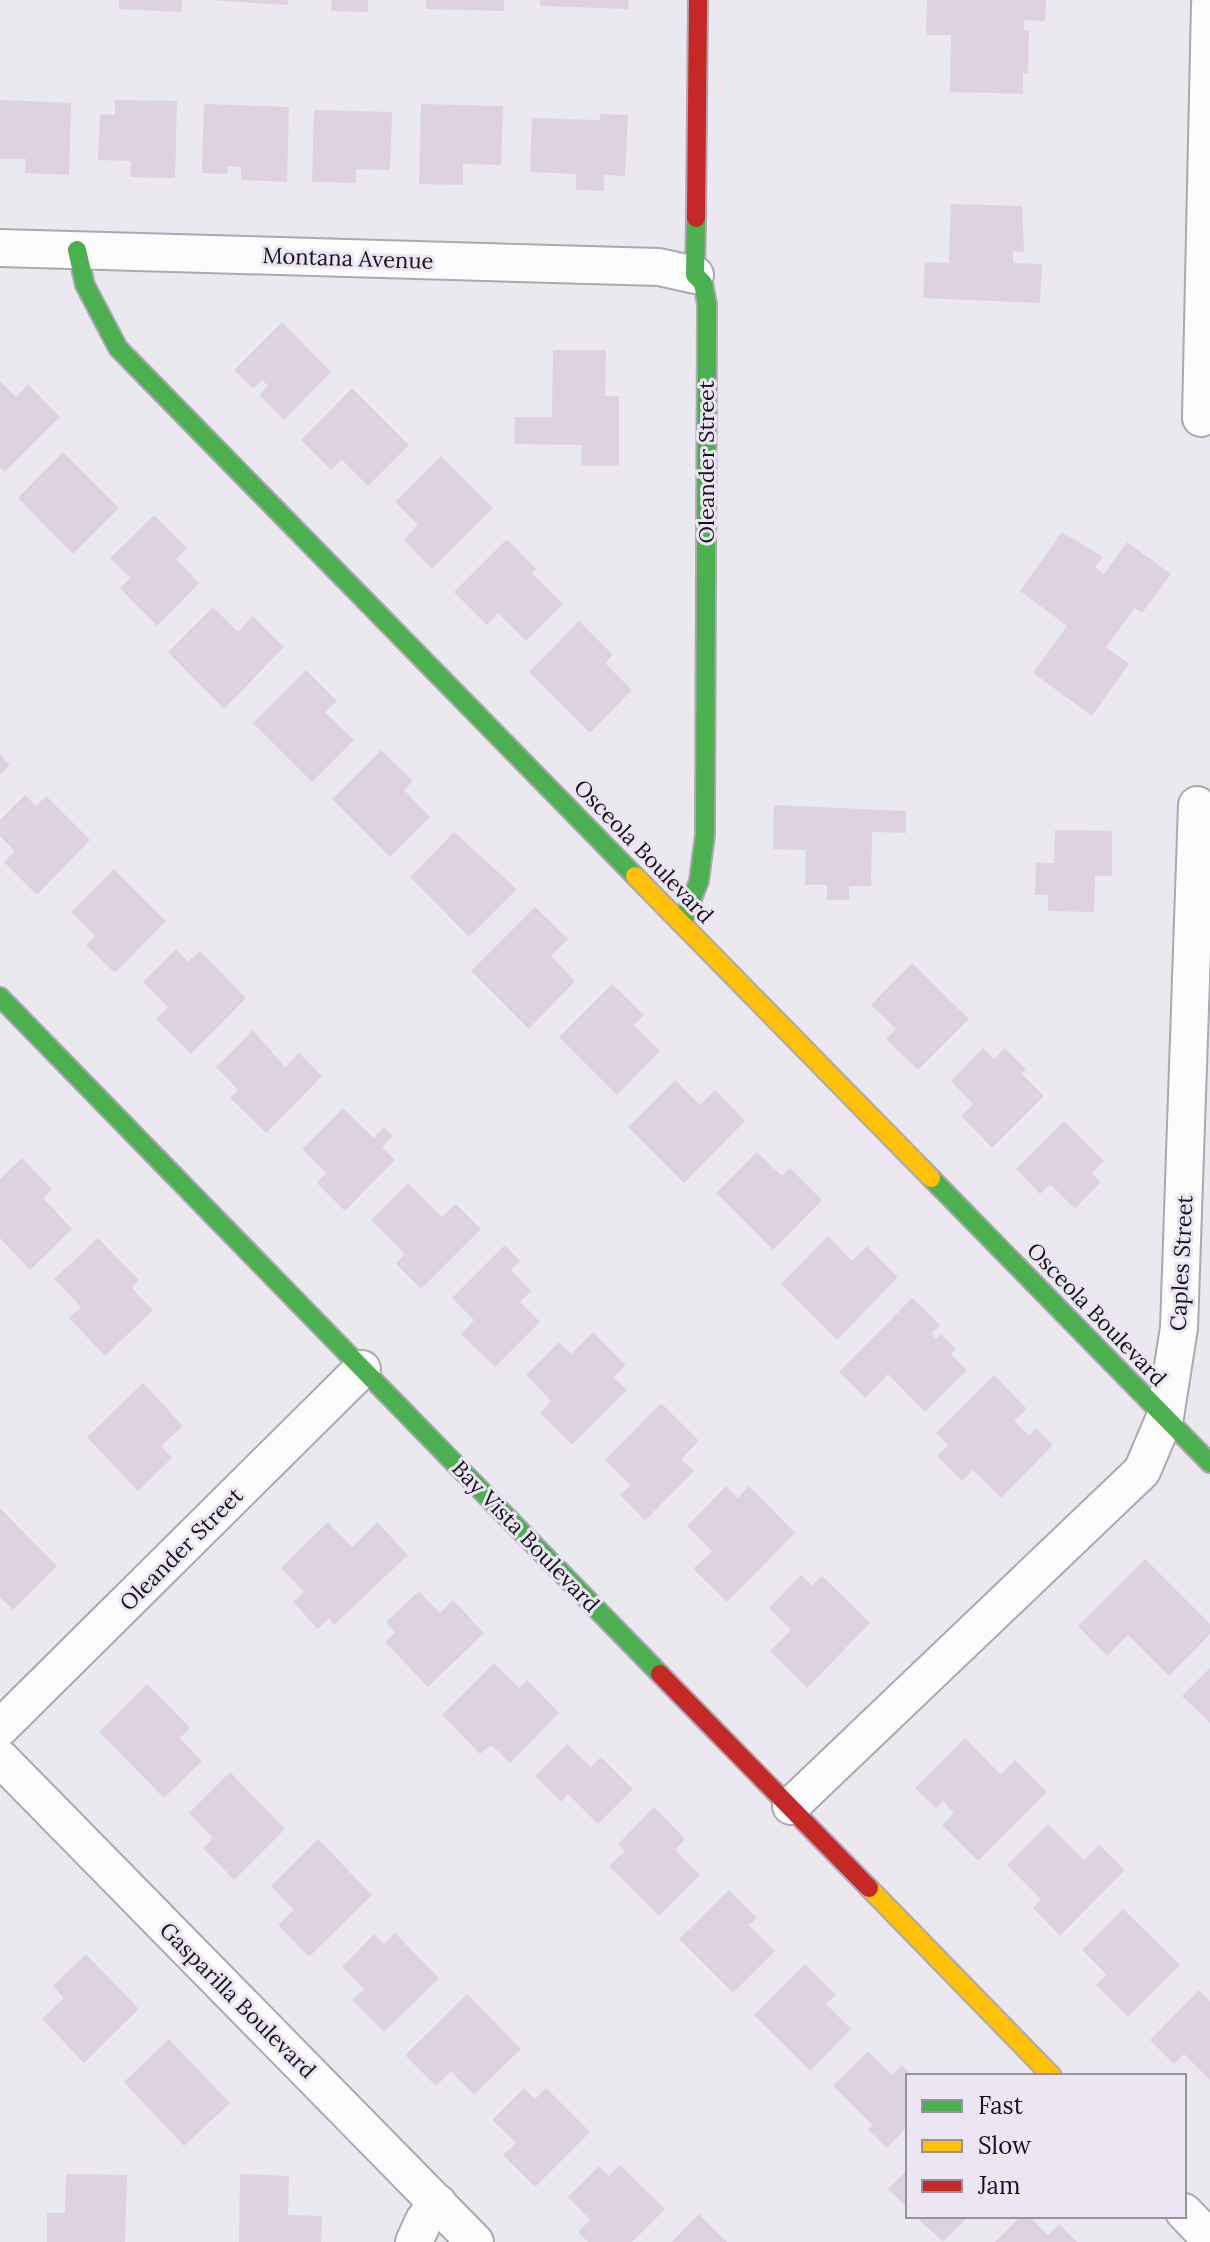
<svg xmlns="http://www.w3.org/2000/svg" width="1210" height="2242" viewBox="0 0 1210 2242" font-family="Lora,serif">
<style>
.building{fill:#ded1e2}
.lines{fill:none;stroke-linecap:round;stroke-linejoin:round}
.street-casing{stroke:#aba8af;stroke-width:40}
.fast-casing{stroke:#aba8af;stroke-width:22}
.slow-casing{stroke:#aba8af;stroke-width:22}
.jam-casing{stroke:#aba8af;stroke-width:22}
.street{stroke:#fcfcfd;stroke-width:36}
.fast{stroke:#4caf50;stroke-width:18}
.slow{stroke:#ffc107;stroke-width:18}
.jam{stroke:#c62828;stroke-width:18}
.labels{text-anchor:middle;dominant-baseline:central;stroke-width:6;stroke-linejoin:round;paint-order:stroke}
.street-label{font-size:22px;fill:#17151a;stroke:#ebe5f4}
</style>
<rect width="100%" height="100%" fill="#ece8f0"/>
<!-- building -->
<path class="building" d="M 119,0 L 182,0 L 182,12 L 119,9 Z
M 208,0 L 288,0 L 288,5 Z
M 332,0 L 368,0 L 368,12 L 331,11 Z
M 426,0 L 504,0 L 504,11 L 426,9 Z
M 540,0 L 629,0 L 628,9 L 540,6 Z
M 927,0 L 1046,0 L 1045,21 L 1024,20 L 1024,30 L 1029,30 L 1028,74 L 1023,73 L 1023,94 L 950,92 L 951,35 L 926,35 Z
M 0,100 L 71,103 L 69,175 L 25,173 L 26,159 L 0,159 Z
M 115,100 L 177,101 L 175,178 L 130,177 L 131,161 L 98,160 L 100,114 L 115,115 Z
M 204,104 L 289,107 L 287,182 L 241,180 L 241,167 L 228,166 L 227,174 L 202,173 Z
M 421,104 L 503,106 L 501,165 L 463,164 L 463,185 L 419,184 Z
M 314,110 L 392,112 L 390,170 L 356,169 L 356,183 L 312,182 Z
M 600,114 L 628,115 L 625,176 L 604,175 L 604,191 L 576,190 L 576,174 L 530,172 L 532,118 L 600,120 Z
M 951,204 L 1022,206 L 1024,252 L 1013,251 L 1013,263 L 1042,264 L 1040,303 L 923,298 L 925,262 L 949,263 Z
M 282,322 L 331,372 L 284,420 L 259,395 L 268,386 L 262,380 L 253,389 L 234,370 Z
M 553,350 L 606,350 L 605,396 L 619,396 L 619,466 L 581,466 L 582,445 L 514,444 L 515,417 L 552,417 Z
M 0,381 L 16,397 L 28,384 L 60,417 L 5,472 L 0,467 Z
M 352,388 L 409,445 L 368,486 L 342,460 L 331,470 L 301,440 Z
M 63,452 L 119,508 L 73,554 L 18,498 Z
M 441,456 L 493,508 L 432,569 L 404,540 L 418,525 L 395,502 Z
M 154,515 L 187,548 L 176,559 L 199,583 L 157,626 L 120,588 L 130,578 L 110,558 Z
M 1062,532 L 1103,557 L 1095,567 L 1104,574 L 1127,542 L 1171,574 L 1142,613 L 1135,608 L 1106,647 L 1129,664 L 1092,716 L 1033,673 L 1067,626 L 1020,591 Z
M 507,539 L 536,569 L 532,573 L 563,604 L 526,641 L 498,613 L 487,625 L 454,592 Z
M 213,607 L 238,632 L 253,616 L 284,647 L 224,709 L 168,652 Z
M 579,621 L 613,655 L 605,663 L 632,690 L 590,733 L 529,672 Z
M 306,670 L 337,701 L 325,712 L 354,740 L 312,782 L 253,723 Z
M 381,750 L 413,781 L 404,790 L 430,817 L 390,857 L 332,799 Z
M 0,754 L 10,765 L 0,775 Z
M 25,795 L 36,806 L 46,796 L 90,840 L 37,895 L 4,862 L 15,851 L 0,836 L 0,820 Z
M 774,805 L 906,811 L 906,833 L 872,832 L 871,886 L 849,886 L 849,900 L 827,900 L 827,885 L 805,885 L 806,850 L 773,849 Z
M 1055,830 L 1112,831 L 1112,876 L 1095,876 L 1094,912 L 1048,911 L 1048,895 L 1035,895 L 1036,863 L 1054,863 Z
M 454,832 L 517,889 L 469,937 L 410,877 Z
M 114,869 L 166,921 L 115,973 L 86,945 L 95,936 L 71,912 Z
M 535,907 L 568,939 L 551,956 L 575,981 L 529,1029 L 471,971 Z
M 176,949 L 188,962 L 200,951 L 246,998 L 191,1054 L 156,1019 L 168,1007 L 143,982 Z
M 912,963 L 969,1019 L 918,1070 L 886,1039 L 896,1029 L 871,1005 Z
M 612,984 L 644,1015 L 634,1025 L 660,1051 L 617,1095 L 559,1037 Z
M 253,1030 L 285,1067 L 299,1053 L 322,1076 L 266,1133 L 230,1098 L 238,1090 L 216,1067 Z
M 983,1048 L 994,1059 L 1005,1048 L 1026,1069 L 1022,1074 L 1044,1096 L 992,1148 L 961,1116 L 973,1104 L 951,1081 Z
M 675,1080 L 700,1105 L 715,1090 L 745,1121 L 684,1183 L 628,1127 Z
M 343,1108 L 374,1138 L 384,1127 L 393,1136 L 382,1147 L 395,1160 L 345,1211 L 317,1183 L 326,1173 L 302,1149 Z
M 1064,1121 L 1104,1161 L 1092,1173 L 1101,1182 L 1075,1209 L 1050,1184 L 1040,1194 L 1016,1169 Z
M 757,1152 L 782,1176 L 790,1168 L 822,1200 L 773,1250 L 716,1193 Z
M 22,1158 L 52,1189 L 43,1198 L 72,1229 L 30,1270 L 0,1238 L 0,1179 Z
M 408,1183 L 442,1217 L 456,1204 L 481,1229 L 421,1289 L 396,1264 L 405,1254 L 371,1220 Z
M 828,1236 L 852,1261 L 867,1246 L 898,1277 L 837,1340 L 781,1284 Z
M 98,1238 L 139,1280 L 132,1288 L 153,1310 L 105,1356 L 69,1318 L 81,1307 L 54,1279 Z
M 505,1245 L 520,1261 L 511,1270 L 531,1291 L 520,1302 L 540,1322 L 495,1367 L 461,1334 L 474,1320 L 452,1298 Z
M 912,1298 L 940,1325 L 931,1334 L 937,1339 L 941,1334 L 956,1349 L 951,1354 L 967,1370 L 925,1412 L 888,1374 L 865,1398 L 839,1372 Z
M 593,1332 L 626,1365 L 614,1377 L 627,1390 L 572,1445 L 540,1413 L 551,1401 L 526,1375 L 559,1342 L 571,1354 Z
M 994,1375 L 1027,1409 L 1014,1421 L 1029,1435 L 1036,1428 L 1053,1445 L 1001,1498 L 973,1470 L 962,1481 L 937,1456 L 948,1445 L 936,1433 Z
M 143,1383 L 183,1426 L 161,1446 L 172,1458 L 138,1491 L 87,1437 Z
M 661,1403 L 699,1441 L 681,1459 L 694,1471 L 645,1521 L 620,1495 L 630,1485 L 605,1460 Z
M 726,1486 L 738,1498 L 749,1486 L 795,1533 L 727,1602 L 693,1569 L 712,1551 L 687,1526 Z
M 0,1508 L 57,1566 L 13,1610 L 0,1597 Z
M 328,1522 L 352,1547 L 377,1522 L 408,1555 L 334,1625 L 329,1618 L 318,1629 L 293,1602 L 304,1592 L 281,1568 Z
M 1145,1559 L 1210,1624 L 1210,1634 L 1169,1676 L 1128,1635 L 1107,1656 L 1078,1626 Z
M 801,1575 L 812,1586 L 822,1576 L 870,1623 L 807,1688 L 770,1651 L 791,1630 L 769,1608 Z
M 419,1591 L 440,1613 L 453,1600 L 484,1633 L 428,1687 L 385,1642 L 395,1632 L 386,1622 Z
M 494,1663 L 519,1688 L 527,1680 L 559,1713 L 510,1763 L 491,1745 L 480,1754 L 442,1715 Z
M 1210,1668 L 1210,1723 L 1182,1696 Z
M 147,1684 L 190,1728 L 180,1738 L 202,1761 L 164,1798 L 99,1732 Z
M 965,1738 L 1001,1775 L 1015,1760 L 1047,1792 L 978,1861 L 942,1825 L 954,1813 L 943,1801 L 936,1808 L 915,1788 Z
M 567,1744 L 591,1767 L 601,1757 L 633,1789 L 598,1824 L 568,1794 L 561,1802 L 535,1776 Z
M 230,1772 L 285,1829 L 234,1880 L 203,1848 L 213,1838 L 189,1813 Z
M 654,1807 L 685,1839 L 675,1850 L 700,1875 L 659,1916 L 609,1866 L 625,1851 L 618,1844 Z
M 1048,1824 L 1084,1860 L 1099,1845 L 1125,1870 L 1060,1936 L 1033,1908 L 1041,1899 L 1007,1865 Z
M 318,1839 L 372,1895 L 309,1957 L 278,1925 L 294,1910 L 271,1886 Z
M 729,1890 L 757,1918 L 749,1925 L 775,1951 L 733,1993 L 679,1939 Z
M 1123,1909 L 1180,1965 L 1128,2017 L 1096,1985 L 1107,1975 L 1082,1950 Z
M 395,1933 L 439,1978 L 384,2032 L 352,2000 L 364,1989 L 342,1967 L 374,1934 L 384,1944 Z
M 86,1954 L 139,2009 L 84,2063 L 42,2019 L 64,1998 L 53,1986 Z
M 805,1964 L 836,1995 L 826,2004 L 851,2029 L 810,2071 L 754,2015 Z
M 1199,1990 L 1210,2001 L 1210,2080 L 1184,2054 L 1174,2064 L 1150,2040 Z
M 467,1994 L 521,2049 L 474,2095 L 451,2071 L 436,2086 L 405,2055 Z
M 169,2039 L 230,2103 L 184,2146 L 124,2082 Z
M 868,2051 L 892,2075 L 902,2065 L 913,2076 L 908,2076 L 908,2126 L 887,2148 L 868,2130 L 872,2125 L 833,2086 Z
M 524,2088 L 535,2099 L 546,2088 L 590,2132 L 535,2187 L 503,2155 L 516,2143 L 492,2120 Z
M 620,2165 L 665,2209 L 632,2242 L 588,2242 L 578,2232 L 590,2220 L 568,2197 L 599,2166 L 609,2176 Z
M 908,2169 L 908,2209 L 888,2189 Z
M 66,2174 L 127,2175 L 125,2242 L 47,2242 L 47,2213 L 65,2213 Z
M 240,2174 L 289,2176 L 288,2215 L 322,2216 L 321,2242 L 239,2242 Z
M 699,2214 L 727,2242 L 672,2242 Z
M 915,2216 L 969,2216 L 943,2242 Z
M 1021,2216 L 1029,2216 L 1048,2235 L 1059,2224 L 1077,2242 L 995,2242 Z"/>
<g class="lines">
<defs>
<path id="street" d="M 0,248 L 659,267 L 695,275
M 1201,418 L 1210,4
M 0,1728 L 362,1369
M 0,1758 L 475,2242
M 791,1806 L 1142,1471 L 1165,1417 L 1179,1328 L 1197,805
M 1184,2212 L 1210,2239
M 414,2242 L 424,2220 L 438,2203"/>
<path id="fast" d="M 77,250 L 85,285 L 118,348 L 635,876
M 682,924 L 699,881 L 705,835 L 707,304 L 703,283 L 695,275 L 696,218
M 0,997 L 660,1674
M 931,1178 L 1210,1463"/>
<path id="slow" d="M 635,876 L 931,1178
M 869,1888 L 1052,2076"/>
<path id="jam" d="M 696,218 L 698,0
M 660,1674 L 869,1888"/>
</defs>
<!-- street casing -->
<use href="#street" class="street-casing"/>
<!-- fast casing -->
<use href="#fast" class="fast-casing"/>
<!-- slow casing -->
<use href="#slow" class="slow-casing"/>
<!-- jam casing -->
<use href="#jam" class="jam-casing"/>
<!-- street -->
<use href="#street" class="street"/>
<!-- fast -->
<use href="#fast" class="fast"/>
<!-- slow -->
<use href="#slow" class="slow"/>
<!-- jam -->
<use href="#jam" class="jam"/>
</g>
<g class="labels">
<!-- street labels -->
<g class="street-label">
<text transform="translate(348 258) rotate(2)">Montana Avenue</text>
<text transform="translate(706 462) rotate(-90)">Oleander Street</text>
<text transform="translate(644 851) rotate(46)">Osceola Boulevard</text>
<text transform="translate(1181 1263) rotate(-87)">Caples Street</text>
<text transform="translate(1097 1314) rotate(46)">Osceola Boulevard</text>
<text transform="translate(526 1536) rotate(46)">Bay Vista Boulevard</text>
<text transform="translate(181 1549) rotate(-45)">Oleander Street</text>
<text transform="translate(238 2000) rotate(45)">Gasparilla Boulevard</text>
</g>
</g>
<!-- legend -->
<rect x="906" y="2074" width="280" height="144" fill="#ebe5f4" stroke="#96929d" stroke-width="2"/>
<rect x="922" y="2100" width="40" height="12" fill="#4caf50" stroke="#96929d" stroke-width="2"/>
<text x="978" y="2114" font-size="24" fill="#17151a">Fast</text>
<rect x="922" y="2140" width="40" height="12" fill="#ffc107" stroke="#96929d" stroke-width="2"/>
<text x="978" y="2154" font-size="24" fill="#17151a">Slow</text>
<rect x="922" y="2180" width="40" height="12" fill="#c62828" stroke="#96929d" stroke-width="2"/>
<text x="978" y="2194" font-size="24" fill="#17151a">Jam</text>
</svg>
